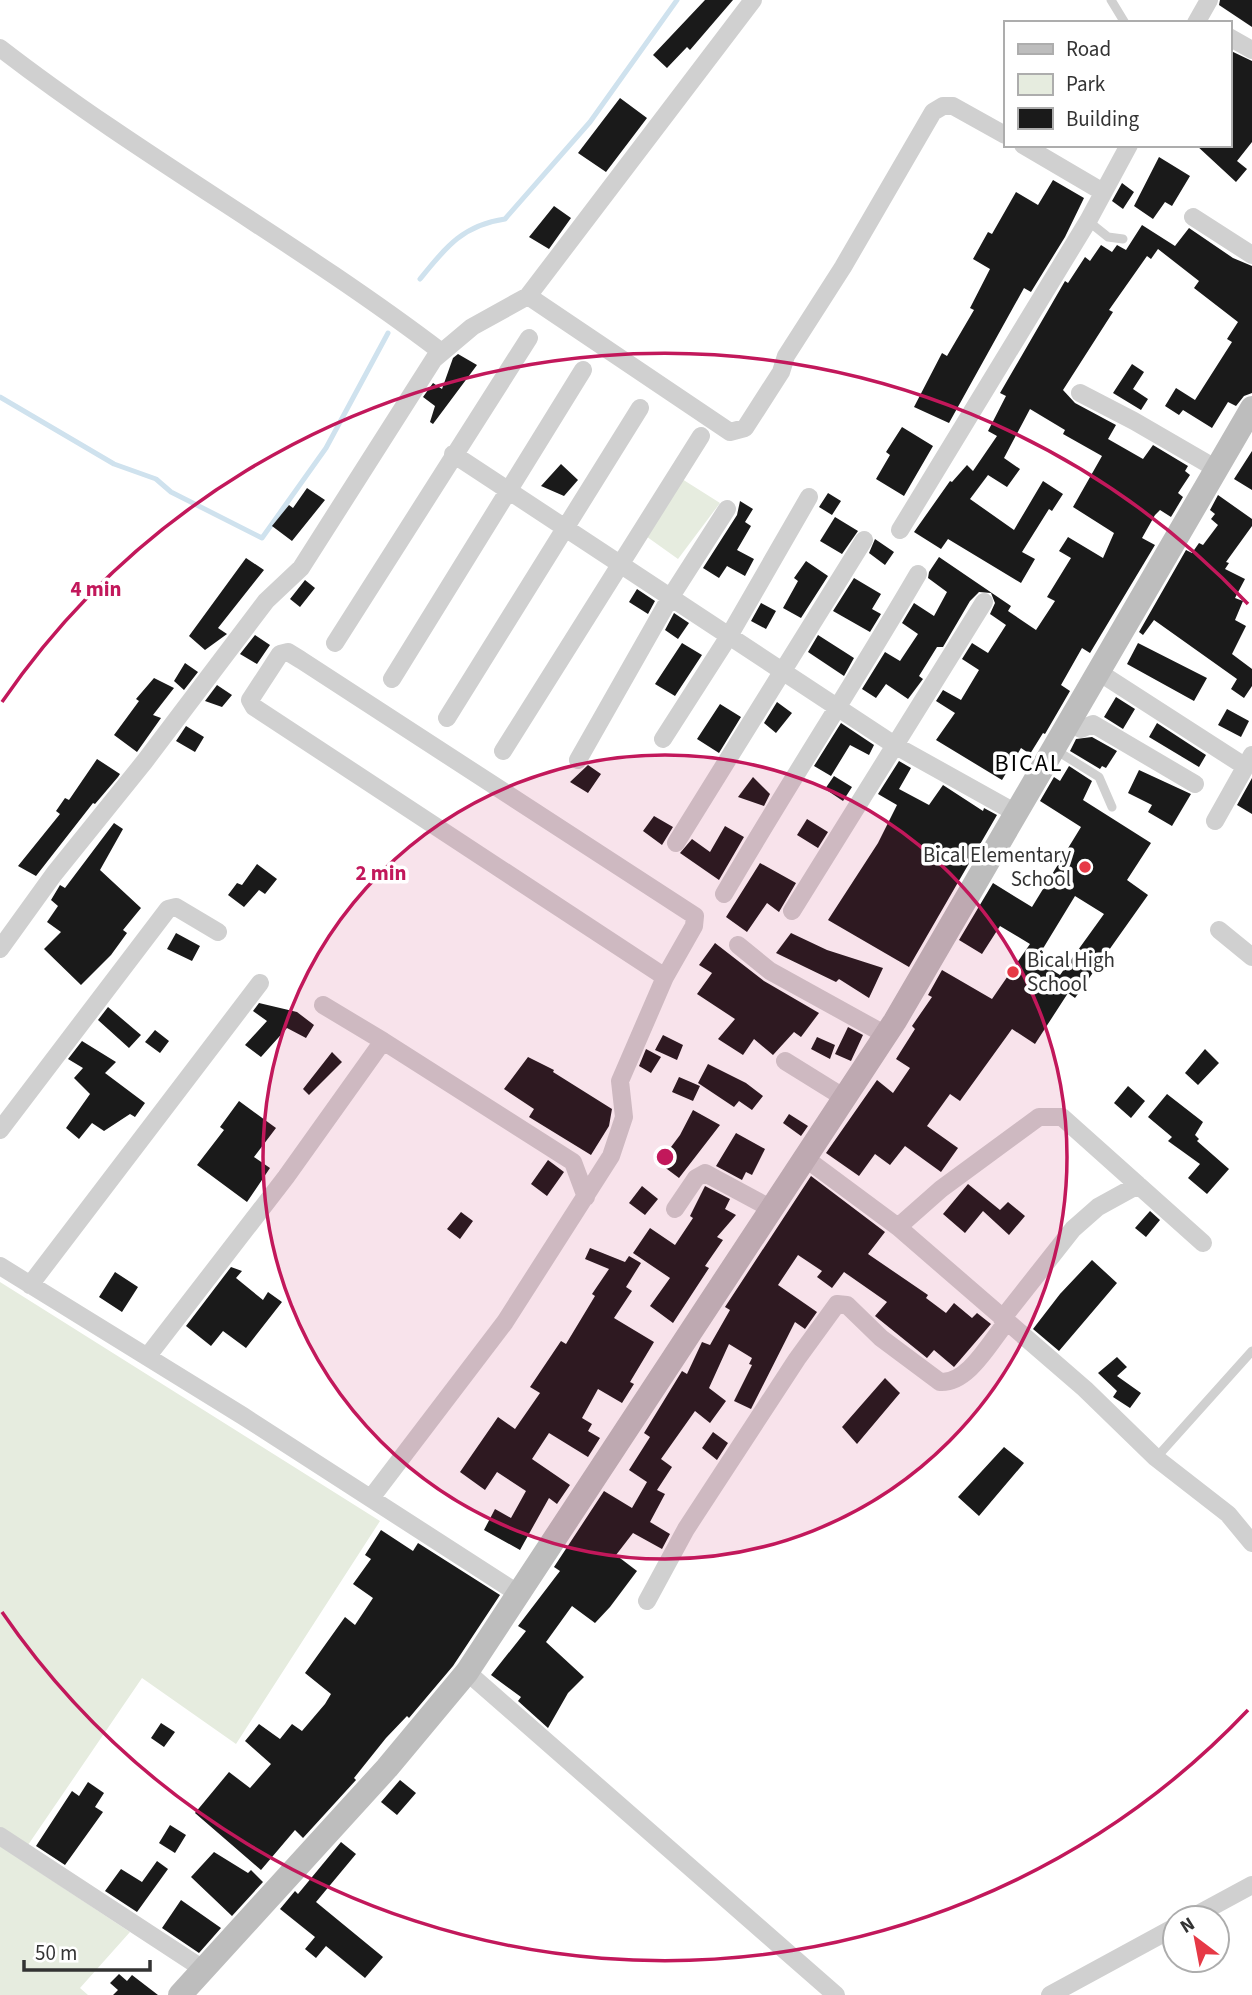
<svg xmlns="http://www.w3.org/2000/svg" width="1252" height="1995" viewBox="0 0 1252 1995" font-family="'Source Sans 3',sans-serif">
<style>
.green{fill:#e6ecdf}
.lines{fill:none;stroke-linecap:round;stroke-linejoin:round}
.stream{stroke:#cfe2ee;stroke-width:5}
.building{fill:#1a1a1a;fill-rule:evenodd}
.lane{stroke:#d0d0d0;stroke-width:9}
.street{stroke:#d0d0d0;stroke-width:18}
.secondary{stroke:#bdbdbd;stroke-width:24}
.ring{fill:none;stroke:#c2185b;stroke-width:3.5}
.poi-dot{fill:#e63946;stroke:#fff;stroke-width:2.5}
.labels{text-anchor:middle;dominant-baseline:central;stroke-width:7;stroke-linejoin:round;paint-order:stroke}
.poi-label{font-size:21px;fill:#333;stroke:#fff;text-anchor:end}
.quarter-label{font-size:24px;letter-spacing:2px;fill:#000;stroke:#fff}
.centre{fill:#c2185b;stroke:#fff;stroke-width:3.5}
.ring-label{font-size:21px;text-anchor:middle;font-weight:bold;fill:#c2185b;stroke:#fff;stroke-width:7;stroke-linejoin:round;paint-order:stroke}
</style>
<rect width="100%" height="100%" fill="#fff"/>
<!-- green -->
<path class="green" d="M 682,479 L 720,503 L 678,559 L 643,534 Z
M 0,1282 L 380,1521 L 236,1744 L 142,1678 L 28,1845 L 0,1827 Z
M 0,1846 L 130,1932 L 80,1988 L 88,1995 L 0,1995 Z"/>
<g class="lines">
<!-- stream -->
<path class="stream" d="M 420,279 C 446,247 463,225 505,219 L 590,122 L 677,0
M 0,397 L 114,464 L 156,479 L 171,492 L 262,538 L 326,448 L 388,333"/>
</g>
<!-- building -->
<path class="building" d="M 705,0 L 733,0 L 690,50 L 687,47 L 667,68 L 653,55 Z
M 1220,0 L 1252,0 L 1252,27 L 1219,5 Z
M 1229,50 L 1252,61 L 1252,142 L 1237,161 L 1247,169 L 1236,182 L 1196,145 L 1229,145 Z
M 620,98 L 647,118 L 606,172 L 578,153 Z
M 1159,157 L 1190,176 L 1172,206 L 1165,202 L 1153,219 L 1134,206 Z
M 1053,180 L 1084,198 L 1065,237 L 1031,292 L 1024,288 L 949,423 L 914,407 L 942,353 L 947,356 L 974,310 L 970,308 L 990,269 L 973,259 L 988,232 L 992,234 L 1016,192 L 1038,205 Z
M 1122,183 L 1134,192 L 1123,209 L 1112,201 Z
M 554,206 L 571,218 L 549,249 L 529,237 Z
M 1142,225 L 1175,246 L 1189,228 L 1233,258 L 1252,266 L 1252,393 L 1244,396 L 1236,406 L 1228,402 L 1212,428 L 1183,410 L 1179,415 L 1165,406 L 1176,388 L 1195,400 L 1232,342 L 1227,339 L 1238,322 L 1194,288 L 1199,281 L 1158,249 L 1151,259 L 1147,256 L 1109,310 L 1113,312 L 1063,390 L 1075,403 L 1116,425 L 1108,439 L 1143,459 L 1153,445 L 1188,466 L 1185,471 L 1190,475 L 1178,493 L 1183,497 L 1171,517 L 1160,510 L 1155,515 L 1142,538 L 1155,545 L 1090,653 L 1082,648 L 1061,685 L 1070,691 L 1045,734 L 1043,733 L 1030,754 L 1021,748 L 1002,780 L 936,740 L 955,713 L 936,701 L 943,690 L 961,700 L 979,670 L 962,659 L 972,643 L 988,653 L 1006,625 L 990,614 L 995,603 L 991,593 L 979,592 L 970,601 L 943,647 L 937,647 L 919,676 L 923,679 L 908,699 L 886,684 L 876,698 L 862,689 L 885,652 L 900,661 L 918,634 L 902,623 L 914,603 L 934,616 L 947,592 L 928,578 L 929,572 L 939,557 L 1011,606 L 1008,611 L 1036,630 L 1055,601 L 1047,597 L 1071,558 L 1059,551 L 1068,537 L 1103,558 L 1114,533 L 1073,507 L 1102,456 L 1063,434 L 1065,430 L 1030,409 L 1004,458 L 1020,469 L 1007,487 L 988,475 L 970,499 L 1014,530 L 1043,481 L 1063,494 L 1052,511 L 1049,509 L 1022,552 L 1035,559 L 1021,583 L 948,539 L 941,549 L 914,532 L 950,481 L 952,482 L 967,465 L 973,471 L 997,436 L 988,431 L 1006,396 L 1000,393 L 1065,281 L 1068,283 L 1085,257 L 1090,261 L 1101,245 L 1112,252 L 1117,245 L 1126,250 Z
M 458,354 L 477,365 L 433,424 L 430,422 L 435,406 L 423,397 L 433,383 L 442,389 L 453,358 Z
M 1132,364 L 1144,372 L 1133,389 L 1148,399 L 1141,410 L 1113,393 Z
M 902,427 L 933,446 L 904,496 L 876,479 L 890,455 L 886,452 Z
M 1252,451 L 1252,490 L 1234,479 Z
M 561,464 L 578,480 L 564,496 L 541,486 Z
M 307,488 L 325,500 L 292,541 L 272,526 L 289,505 L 293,508 Z
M 828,493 L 841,501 L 832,515 L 819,507 Z
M 1218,495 L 1252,519 L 1252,526 L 1226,562 L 1229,563 L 1225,569 L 1245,579 L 1235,598 L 1243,601 L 1235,620 L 1246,626 L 1232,654 L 1252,669 L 1252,686 L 1244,698 L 1231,689 L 1237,679 L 1154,620 L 1143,635 L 1139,632 L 1186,550 L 1192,553 L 1199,543 L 1203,545 L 1218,525 L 1211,519 L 1215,514 L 1210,510 Z
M 740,501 L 753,509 L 745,522 L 751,526 L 737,550 L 754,559 L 745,576 L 727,566 L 719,578 L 703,568 L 737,515 Z
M 835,517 L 858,531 L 842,554 L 820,541 Z
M 875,539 L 894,552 L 885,565 L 869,553 Z
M 246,558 L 264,570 L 218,628 L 227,634 L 205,650 L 189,636 Z
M 806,561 L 828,576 L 801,618 L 783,608 L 798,581 L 794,578 Z
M 854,578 L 881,594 L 872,609 L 881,614 L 870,632 L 833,611 Z
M 305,580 L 315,588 L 300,607 L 290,599 Z
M 637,589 L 655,601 L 648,614 L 629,602 Z
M 761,603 L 776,611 L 766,629 L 751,621 Z
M 674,613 L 689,623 L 678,639 L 665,630 Z
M 255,635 L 270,645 L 257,664 L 240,654 Z
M 818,635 L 854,658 L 844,676 L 808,652 Z
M 682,643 L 702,655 L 675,696 L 655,684 Z
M 1138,643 L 1207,678 L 1194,701 L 1127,664 Z
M 185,663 L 198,672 L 184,690 L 174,681 Z
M 154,678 L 174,688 L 153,715 L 161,718 L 137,752 L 114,735 L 139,701 L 136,699 Z
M 217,685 L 232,695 L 222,707 L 205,701 Z
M 1116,697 L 1135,709 L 1123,729 L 1104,717 Z
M 777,702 L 792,713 L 776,733 L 764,723 Z
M 720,704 L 741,717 L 719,753 L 697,739 Z
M 1227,709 L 1249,721 L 1241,737 L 1218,725 Z
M 841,723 L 874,745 L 869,755 L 850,745 L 831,776 L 814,766 Z
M 1157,723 L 1206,755 L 1199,767 L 1149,737 Z
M 186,726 L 204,737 L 195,752 L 176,741 Z
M 1092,737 L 1117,751 L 1106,768 L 1102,766 L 1100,769 L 1070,751 L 1076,739 Z
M 97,759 L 120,774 L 118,777 L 95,804 L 93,803 L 36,876 L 18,866 L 60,814 L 56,811 L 65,798 L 69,800 Z
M 899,761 L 911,768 L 899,789 L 929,805 L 943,785 L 983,811 L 984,808 L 997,815 L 909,967 L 828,920 L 878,843 L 897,805 L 878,794 Z
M 588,765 L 601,774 L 588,793 L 570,782 Z
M 1069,766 L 1092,781 L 1083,800 L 1151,843 L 1127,880 L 1148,895 L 1075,998 L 1068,993 L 1035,1044 L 1012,1029 L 960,1101 L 950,1094 L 927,1126 L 958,1148 L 941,1172 L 905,1146 L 890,1165 L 875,1154 L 859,1176 L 826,1153 L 877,1080 L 893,1093 L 910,1068 L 896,1059 L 915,1029 L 912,1026 L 932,997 L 928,995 L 942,970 L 992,999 L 1030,944 L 1000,926 L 982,954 L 959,940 L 993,883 L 1032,907 L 1081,827 L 1040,801 L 1054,777 L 1060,781 ZM 1075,896 L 1104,914 L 1060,975 L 1036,960 Z
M 1139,770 L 1191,794 L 1172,826 L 1148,812 L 1152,805 L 1128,793 Z
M 834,776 L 852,787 L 843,801 L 825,789 Z
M 753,777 L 770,794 L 764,806 L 738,797 Z
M 1252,778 L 1252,814 L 1237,805 Z
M 654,816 L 673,827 L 662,845 L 643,831 Z
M 807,819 L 828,832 L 818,848 L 797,835 Z
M 114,823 L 123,829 L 100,870 L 141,908 L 123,930 L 127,933 L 111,955 L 81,985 L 44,949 L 61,932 L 47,922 L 58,906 L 51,900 L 60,885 L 65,888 Z
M 725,826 L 744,837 L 719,880 L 680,853 L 692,839 L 710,852 Z
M 760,863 L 796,883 L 779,912 L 767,903 L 747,932 L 726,917 Z
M 257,864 L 277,879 L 265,894 L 259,890 L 244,907 L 228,895 L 237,883 L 242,885 Z
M 176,933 L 200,946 L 192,961 L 167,949 Z
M 791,933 L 827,950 L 883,968 L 869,998 L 839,979 L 836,982 L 776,953 Z
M 715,943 L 764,981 L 819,1013 L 801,1037 L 794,1032 L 773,1055 L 754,1039 L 743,1055 L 718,1039 L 735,1019 L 697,994 L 712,973 L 699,965 Z
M 259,1003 L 297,1012 L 314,1025 L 306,1038 L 287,1028 L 261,1057 L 245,1045 L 267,1021 L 253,1011 Z
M 108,1007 L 141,1035 L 129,1048 L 98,1020 Z
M 848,1027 L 863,1035 L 851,1061 L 835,1054 Z
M 155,1030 L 169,1041 L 160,1053 L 145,1042 Z
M 663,1035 L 683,1045 L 677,1060 L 655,1050 Z
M 817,1037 L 835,1045 L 830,1059 L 811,1049 Z
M 82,1041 L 116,1062 L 105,1073 L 145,1103 L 135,1117 L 130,1114 L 104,1131 L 92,1123 L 79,1139 L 66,1128 L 90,1094 L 74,1078 L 83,1068 L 68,1059 Z
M 646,1049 L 661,1057 L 651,1073 L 639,1066 Z
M 1205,1049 L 1219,1063 L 1198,1085 L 1185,1073 Z
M 332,1052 L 342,1062 L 309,1095 L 303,1089 Z
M 528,1057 L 554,1070 L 553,1072 L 612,1109 L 609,1126 L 591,1155 L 529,1117 L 534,1109 L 504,1089 Z
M 708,1064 L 746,1083 L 763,1096 L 752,1110 L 739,1101 L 734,1107 L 698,1083 Z
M 679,1077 L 700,1086 L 693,1101 L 672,1092 Z
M 1128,1086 L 1145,1101 L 1131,1118 L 1114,1103 Z
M 1167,1094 L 1203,1122 L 1195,1135 L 1199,1139 L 1197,1141 L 1229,1169 L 1207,1194 L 1188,1178 L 1200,1164 L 1168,1141 L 1172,1137 L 1148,1117 Z
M 239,1101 L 276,1128 L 254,1157 L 270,1168 L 247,1202 L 197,1165 L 224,1130 L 220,1127 Z
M 693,1110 L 720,1125 L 679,1178 L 659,1163 L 680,1135 Z
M 789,1114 L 808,1126 L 801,1136 L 783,1123 Z
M 736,1133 L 765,1149 L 752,1175 L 746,1172 L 742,1180 L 716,1166 Z
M 548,1160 L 564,1172 L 547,1196 L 531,1184 Z
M 811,1176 L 885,1232 L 868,1254 L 928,1295 L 926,1298 L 946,1313 L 954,1303 L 972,1318 L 977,1313 L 991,1324 L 954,1367 L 934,1350 L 927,1358 L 875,1316 L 887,1302 L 844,1272 L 832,1288 L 817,1277 L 822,1271 L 798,1255 L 778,1285 L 817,1312 L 805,1329 L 795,1322 L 751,1409 L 734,1401 L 752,1365 L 749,1364 L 752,1358 L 729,1344 L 709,1388 L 726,1401 L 710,1423 L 695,1411 L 661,1459 L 672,1467 L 657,1490 L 665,1494 L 650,1522 L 670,1534 L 662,1549 L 633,1533 L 616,1555 L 637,1571 L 610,1607 L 595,1623 L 572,1606 L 546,1642 L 584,1677 L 568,1693 L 548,1728 L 518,1701 L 521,1697 L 491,1675 L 526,1631 L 518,1626 L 560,1571 L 554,1567 L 604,1491 L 632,1508 L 647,1482 L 629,1470 L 650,1437 L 644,1433 L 682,1371 L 687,1374 L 702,1342 L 710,1345 L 730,1310 L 725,1307 Z
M 968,1184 L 1000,1210 L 1008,1202 L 1025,1216 L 1009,1235 L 983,1211 L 965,1233 L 943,1214 Z
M 642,1186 L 658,1199 L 645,1215 L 629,1203 Z
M 705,1186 L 730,1199 L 725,1209 L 736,1215 L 717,1237 L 723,1240 L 705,1266 L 709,1268 L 673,1323 L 650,1306 L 670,1278 L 633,1253 L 650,1228 L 675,1245 L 693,1218 L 690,1216 Z
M 1150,1211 L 1160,1220 L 1146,1237 L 1135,1228 Z
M 461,1212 L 473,1221 L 460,1239 L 447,1229 Z
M 590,1248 L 625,1262 L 629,1256 L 641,1263 L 626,1287 L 632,1291 L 614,1318 L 654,1342 L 630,1382 L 634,1384 L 622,1403 L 598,1389 L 582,1418 L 592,1424 L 588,1431 L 600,1438 L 588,1457 L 549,1433 L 532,1459 L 570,1485 L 557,1504 L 549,1498 L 520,1550 L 484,1530 L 495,1509 L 511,1518 L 526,1491 L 497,1472 L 485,1490 L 460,1472 L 498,1417 L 515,1429 L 540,1393 L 530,1387 L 561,1341 L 566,1344 L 595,1296 L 592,1294 L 609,1269 L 585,1259 Z
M 1092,1260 L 1117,1283 L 1059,1351 L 1033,1329 L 1060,1294 Z
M 231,1267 L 242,1271 L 236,1278 L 263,1300 L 268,1292 L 282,1302 L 246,1348 L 223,1331 L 211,1346 L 186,1326 Z
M 115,1272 L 138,1287 L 122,1312 L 99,1297 Z
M 1117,1357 L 1127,1367 L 1117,1376 L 1141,1393 L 1130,1408 L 1113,1397 L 1117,1391 L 1098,1373 Z
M 885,1378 L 900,1393 L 857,1444 L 842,1427 Z
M 713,1432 L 728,1443 L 717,1460 L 702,1448 Z
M 1004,1447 L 1024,1463 L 979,1516 L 958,1497 Z
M 381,1530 L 413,1551 L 418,1543 L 500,1595 L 453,1666 L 409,1718 L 407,1716 L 386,1738 L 354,1778 L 356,1780 L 303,1838 L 295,1830 L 261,1870 L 195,1813 L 229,1772 L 250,1788 L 271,1764 L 245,1741 L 259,1724 L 280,1739 L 292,1724 L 302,1731 L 325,1704 L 331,1694 L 305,1673 L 345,1617 L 355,1625 L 373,1598 L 353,1584 L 371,1559 L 365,1555 Z
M 161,1723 L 175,1732 L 164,1747 L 151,1738 Z
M 400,1780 L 416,1793 L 397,1815 L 381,1802 Z
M 88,1782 L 104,1793 L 95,1807 L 103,1812 L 65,1865 L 36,1846 L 72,1791 L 79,1796 Z
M 170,1825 L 186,1835 L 175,1853 L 159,1843 Z
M 341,1842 L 356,1854 L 316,1902 L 383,1957 L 365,1978 L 326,1946 L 316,1958 L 305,1949 L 315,1937 L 280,1909 L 295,1891 L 298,1894 Z
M 214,1852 L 248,1873 L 251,1870 L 263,1882 L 232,1916 L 191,1877 Z
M 157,1861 L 168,1869 L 137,1912 L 105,1891 L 121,1869 L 142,1882 Z
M 181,1900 L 221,1928 L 199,1953 L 162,1928 Z
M 119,1974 L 127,1981 L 132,1975 L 158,1995 L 113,1995 L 118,1990 L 110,1983 Z"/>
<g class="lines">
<!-- lane -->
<path class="lane" d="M 1111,0 L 1125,23
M 1088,221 L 1108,237 L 1123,239
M 1054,749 L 1099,777 L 1112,807
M 1156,1458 L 1252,1351"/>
<!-- street -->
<path class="street" d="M 1196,23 L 1209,0
M 1229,37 L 1252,50
M 0,48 C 141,157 298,243 440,351
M 1023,145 L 1103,192
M 1193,217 L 1252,255
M 528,296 L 730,432 L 745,428 L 781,372 L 786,356 L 843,267 L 933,112 L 943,106 L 953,106 L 1005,135
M 1080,393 L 1134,421 L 1215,468
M 453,454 L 896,746 L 1016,813
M 900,530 L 1088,221 L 1129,145
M 335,643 L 529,338
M 1097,671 L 1246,767
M 392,679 L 583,370
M 447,718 L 640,408
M 1067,722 L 1081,729 L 1093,724 L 1195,784
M 663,739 L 729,636 L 809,497
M 503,751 L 701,436
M 578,760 L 670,598 L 727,509
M 1215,821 L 1252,755
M 676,843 L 864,540
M 724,894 C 787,786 855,682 918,574
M 792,911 L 984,602
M 1219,930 L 1252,957
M 738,945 L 770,971 L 886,1035
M 0,949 L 54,874 L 145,761 L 266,601 L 301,568 L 434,359 L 472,327 L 528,296 L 753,0
M 323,1005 L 383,1041
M 785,1061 L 843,1097
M 0,1130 L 168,909 L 176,907 L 218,932
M 805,1158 L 898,1227 L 1085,1389 L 1156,1458 L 1228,1514 L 1252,1543
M 675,1209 L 696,1178 L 705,1173 L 772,1209
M 898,1227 L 941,1189 L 1039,1117 L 1062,1117 L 1203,1243
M 0,1266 L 243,1416 L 519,1594
M 30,1285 L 260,983
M 1002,1319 L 1073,1229 L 1098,1207 L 1138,1185
M 147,1357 L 286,1177 L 383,1041 L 573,1162 L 586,1197
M 371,1498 L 505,1322 L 611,1156 L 624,1117 L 620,1081 L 665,977 L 694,926 L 695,916 L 301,660 L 288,652 L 280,654 L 250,700 L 254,707 L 665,977
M 647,1601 L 686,1529 L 797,1359 L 837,1304 L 847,1305 L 881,1338 L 940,1382 C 968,1384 990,1342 1006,1323
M 467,1672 L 836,1995
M 0,1836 L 203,1969
M 1191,1918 L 1252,1885
M 1050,1995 L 1175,1927"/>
<!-- secondary -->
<path class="secondary" d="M 180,1995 L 387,1768 L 467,1672 L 895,1021 L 1252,408"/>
</g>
<!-- distance rings -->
<circle cx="665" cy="1157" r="402" fill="#c2185b" fill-opacity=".12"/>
<g class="ring">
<circle cx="665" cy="1157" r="402"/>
<path d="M1248 1710A804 804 0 0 1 2 1612M2 702A804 804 0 0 1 1248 604"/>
</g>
<!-- markers -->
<g class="poi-dot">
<circle cx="1085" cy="867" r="7"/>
<circle cx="1013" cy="972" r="7"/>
</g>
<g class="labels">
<!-- poi labels -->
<g class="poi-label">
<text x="1071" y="855">Bical Elementary<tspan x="1071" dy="24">School</tspan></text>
<text x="1027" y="960" text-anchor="start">Bical High<tspan x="1027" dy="24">School</tspan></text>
</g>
<!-- quarter labels -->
<g class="quarter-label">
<text x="1029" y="763">BICAL</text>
</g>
</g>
<circle cx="665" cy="1157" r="10" class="centre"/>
<g class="ring-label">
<text x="96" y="596">4 min</text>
<text x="381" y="880">2 min</text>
</g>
<!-- legend -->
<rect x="1004" y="21" width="228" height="126" fill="#ffffff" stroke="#adadad" stroke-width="2"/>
<rect x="1018" y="44" width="35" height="10" fill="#bdbdbd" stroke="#adadad" stroke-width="2"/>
<text x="1066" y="56" font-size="21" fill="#333333">Road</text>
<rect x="1018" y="74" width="35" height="21" fill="#e6ecdf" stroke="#adadad" stroke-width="2"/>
<text x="1066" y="91" font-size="21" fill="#333333">Park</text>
<rect x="1018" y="108" width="35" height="21" fill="#1a1a1a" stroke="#adadad" stroke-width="2"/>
<text x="1066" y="126" font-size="21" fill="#333333">Building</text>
<!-- north arrow -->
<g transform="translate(1196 1939) rotate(328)"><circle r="33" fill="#ffffff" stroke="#adadad" stroke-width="2"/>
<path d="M0-5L12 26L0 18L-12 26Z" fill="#e63946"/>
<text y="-10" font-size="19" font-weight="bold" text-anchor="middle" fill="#333333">N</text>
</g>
<!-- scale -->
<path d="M24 1960v10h126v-10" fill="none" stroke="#333333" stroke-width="3.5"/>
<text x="35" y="1960" font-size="21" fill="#333333" stroke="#ffffff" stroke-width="5" paint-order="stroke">50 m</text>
</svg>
